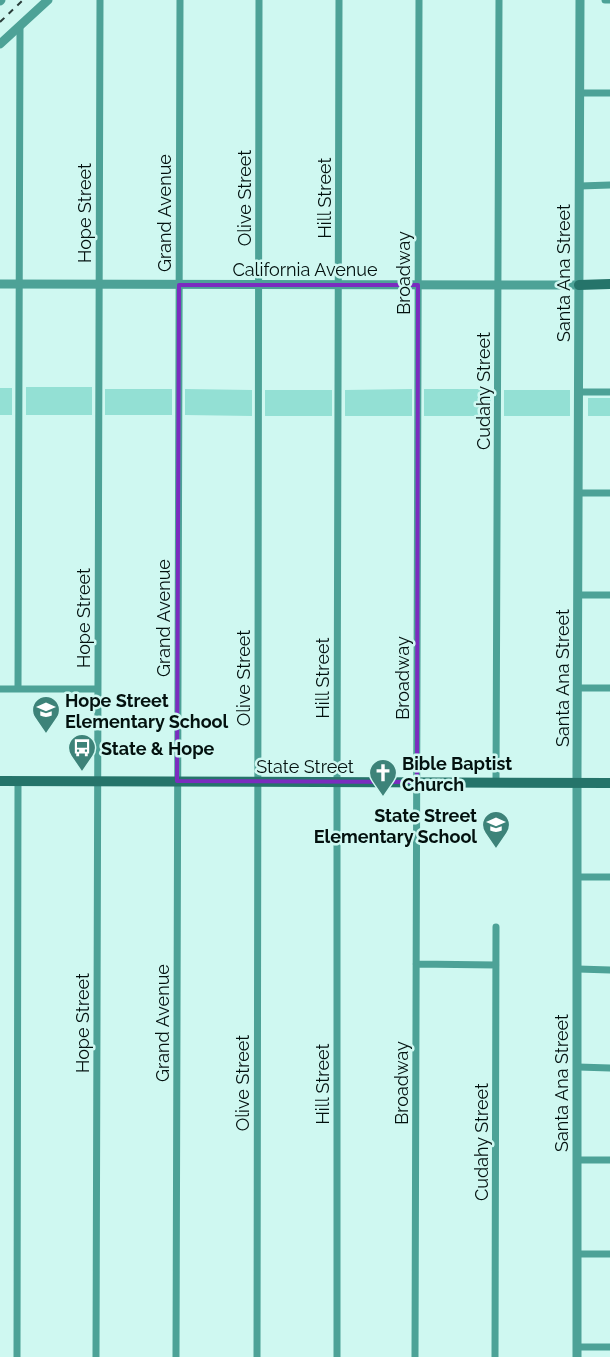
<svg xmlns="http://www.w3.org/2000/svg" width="610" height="1357" viewBox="0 0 610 1357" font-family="Raleway,sans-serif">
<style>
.green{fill:#93e0d4}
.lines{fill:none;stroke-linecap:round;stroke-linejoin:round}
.minor{stroke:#4da297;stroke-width:7}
.tertiary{stroke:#4da297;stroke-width:9}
.secondary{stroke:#25746a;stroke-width:10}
.rail{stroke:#2a3d3a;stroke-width:2;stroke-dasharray:6 6;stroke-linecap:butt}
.marked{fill:none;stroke:#7b2cbf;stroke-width:4;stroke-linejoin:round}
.labels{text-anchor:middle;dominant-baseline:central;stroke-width:5;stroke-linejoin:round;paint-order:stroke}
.street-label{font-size:18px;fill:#03110f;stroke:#cff8f1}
.poi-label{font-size:18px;font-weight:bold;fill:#03110f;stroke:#cff8f1;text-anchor:start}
</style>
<rect width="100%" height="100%" fill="#cff8f1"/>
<!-- green -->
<path class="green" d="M 26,387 L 92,387 L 92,415 L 26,415 Z
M 0,388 L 12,388 L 12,415 L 0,415 Z
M 105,389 L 172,389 L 172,415 L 105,415 Z
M 185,389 L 252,390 L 252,416 L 185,415 Z
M 412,389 L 412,416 L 345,416 L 345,390 Z
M 424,389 L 491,389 L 491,416 L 424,416 Z
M 265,390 L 332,390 L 332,416 L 265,416 Z
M 504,390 L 570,390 L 570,416 L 504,416 Z
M 588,398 L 610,398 L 610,416 L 588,416 Z"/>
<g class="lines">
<!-- minor -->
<path class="minor" d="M 605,0 L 610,0
M 580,93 L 610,93
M 580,186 L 610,185
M 579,392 L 610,392
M 578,493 L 610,493
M 578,595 L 610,595
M 578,688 L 610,688
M 0,689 L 98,689
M 18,689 L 20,26
M 496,782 L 499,0
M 578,877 L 610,877
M 416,964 L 496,965
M 578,969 L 610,970
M 578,1067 L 610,1068
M 577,1160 L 610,1160
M 577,1254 L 610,1254
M 577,1347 L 610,1347
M 17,1357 L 18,781
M 96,1357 L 100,0
M 176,1357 L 180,0
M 257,1357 L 259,0
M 337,1357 L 337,782 L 339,0
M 415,1357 L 419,0
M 495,1357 L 496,927"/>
<!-- tertiary -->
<path class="tertiary" d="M 0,1 L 1,0
M 0,44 L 48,0
M 0,284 L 579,285
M 577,1357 L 577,772 L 580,0"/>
<!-- secondary -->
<path class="secondary" d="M 579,285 L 610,284
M 0,781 L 610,783"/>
<!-- rail -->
<path class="rail" d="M 0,22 L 23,0"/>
</g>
<!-- marked area -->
<path class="marked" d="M 179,285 L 418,285 L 417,782 L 177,781 Z"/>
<!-- icons -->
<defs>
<symbol id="school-pin" viewBox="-11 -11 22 30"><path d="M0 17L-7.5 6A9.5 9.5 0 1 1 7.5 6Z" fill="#3d8379" stroke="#cff8f1"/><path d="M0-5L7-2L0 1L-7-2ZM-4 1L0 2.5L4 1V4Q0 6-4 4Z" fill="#fff"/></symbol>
<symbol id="bus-pin" viewBox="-11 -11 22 30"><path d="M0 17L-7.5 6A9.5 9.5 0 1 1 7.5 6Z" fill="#3d8379" stroke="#cff8f1"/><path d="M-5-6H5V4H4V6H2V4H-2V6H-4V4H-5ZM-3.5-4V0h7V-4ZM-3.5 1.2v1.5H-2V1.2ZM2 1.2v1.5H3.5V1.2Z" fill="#fff"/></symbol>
<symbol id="church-pin" viewBox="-11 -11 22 30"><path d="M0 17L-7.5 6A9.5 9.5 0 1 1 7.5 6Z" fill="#3d8379" stroke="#cff8f1"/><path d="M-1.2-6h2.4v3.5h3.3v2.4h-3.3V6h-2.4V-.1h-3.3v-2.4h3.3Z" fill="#fff"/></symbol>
</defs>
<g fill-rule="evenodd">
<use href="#school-pin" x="30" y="694" width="32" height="43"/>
<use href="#bus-pin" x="66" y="732" width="32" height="43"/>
<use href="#church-pin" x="367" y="757" width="32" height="43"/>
<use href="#school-pin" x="480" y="809" width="32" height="43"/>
</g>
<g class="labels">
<!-- street labels -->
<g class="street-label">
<text transform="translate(244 198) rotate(-90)">Olive Street</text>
<text transform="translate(324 198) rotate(-90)">Hill Street</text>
<text transform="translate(84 213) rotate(-90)">Hope Street</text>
<text transform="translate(164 213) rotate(-90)">Grand Avenue</text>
<text x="305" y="269">California Avenue</text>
<text transform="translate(403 273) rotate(-90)">Broadway</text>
<text transform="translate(563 273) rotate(-90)">Santa Ana Street</text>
<text transform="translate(483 391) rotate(-90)">Cudahy Street</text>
<text transform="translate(83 618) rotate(-90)">Hope Street</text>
<text transform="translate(163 618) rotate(-90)">Grand Avenue</text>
<text transform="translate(243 678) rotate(-90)">Olive Street</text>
<text transform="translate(322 678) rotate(-90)">Hill Street</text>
<text transform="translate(402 678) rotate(-90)">Broadway</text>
<text transform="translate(562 678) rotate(-90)">Santa Ana Street</text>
<text x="305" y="766">State Street</text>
<text transform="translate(82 1023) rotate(-90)">Hope Street</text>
<text transform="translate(162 1023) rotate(-90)">Grand Avenue</text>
<text transform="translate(242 1083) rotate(-90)">Olive Street</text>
<text transform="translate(401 1083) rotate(-90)">Broadway</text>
<text transform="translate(561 1083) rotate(-90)">Santa Ana Street</text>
<text transform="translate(322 1084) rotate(-90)">Hill Street</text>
<text transform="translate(481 1142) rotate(-90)">Cudahy Street</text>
</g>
<!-- poi labels -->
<g class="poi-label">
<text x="65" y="700">Hope Street<tspan x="65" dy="21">Elementary School</tspan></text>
<text x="101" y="748">State &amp; Hope</text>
<text x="402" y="763">Bible Baptist<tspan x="402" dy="21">Church</tspan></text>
<text x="477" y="815" text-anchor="end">State Street<tspan x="477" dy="21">Elementary School</tspan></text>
</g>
</g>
</svg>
